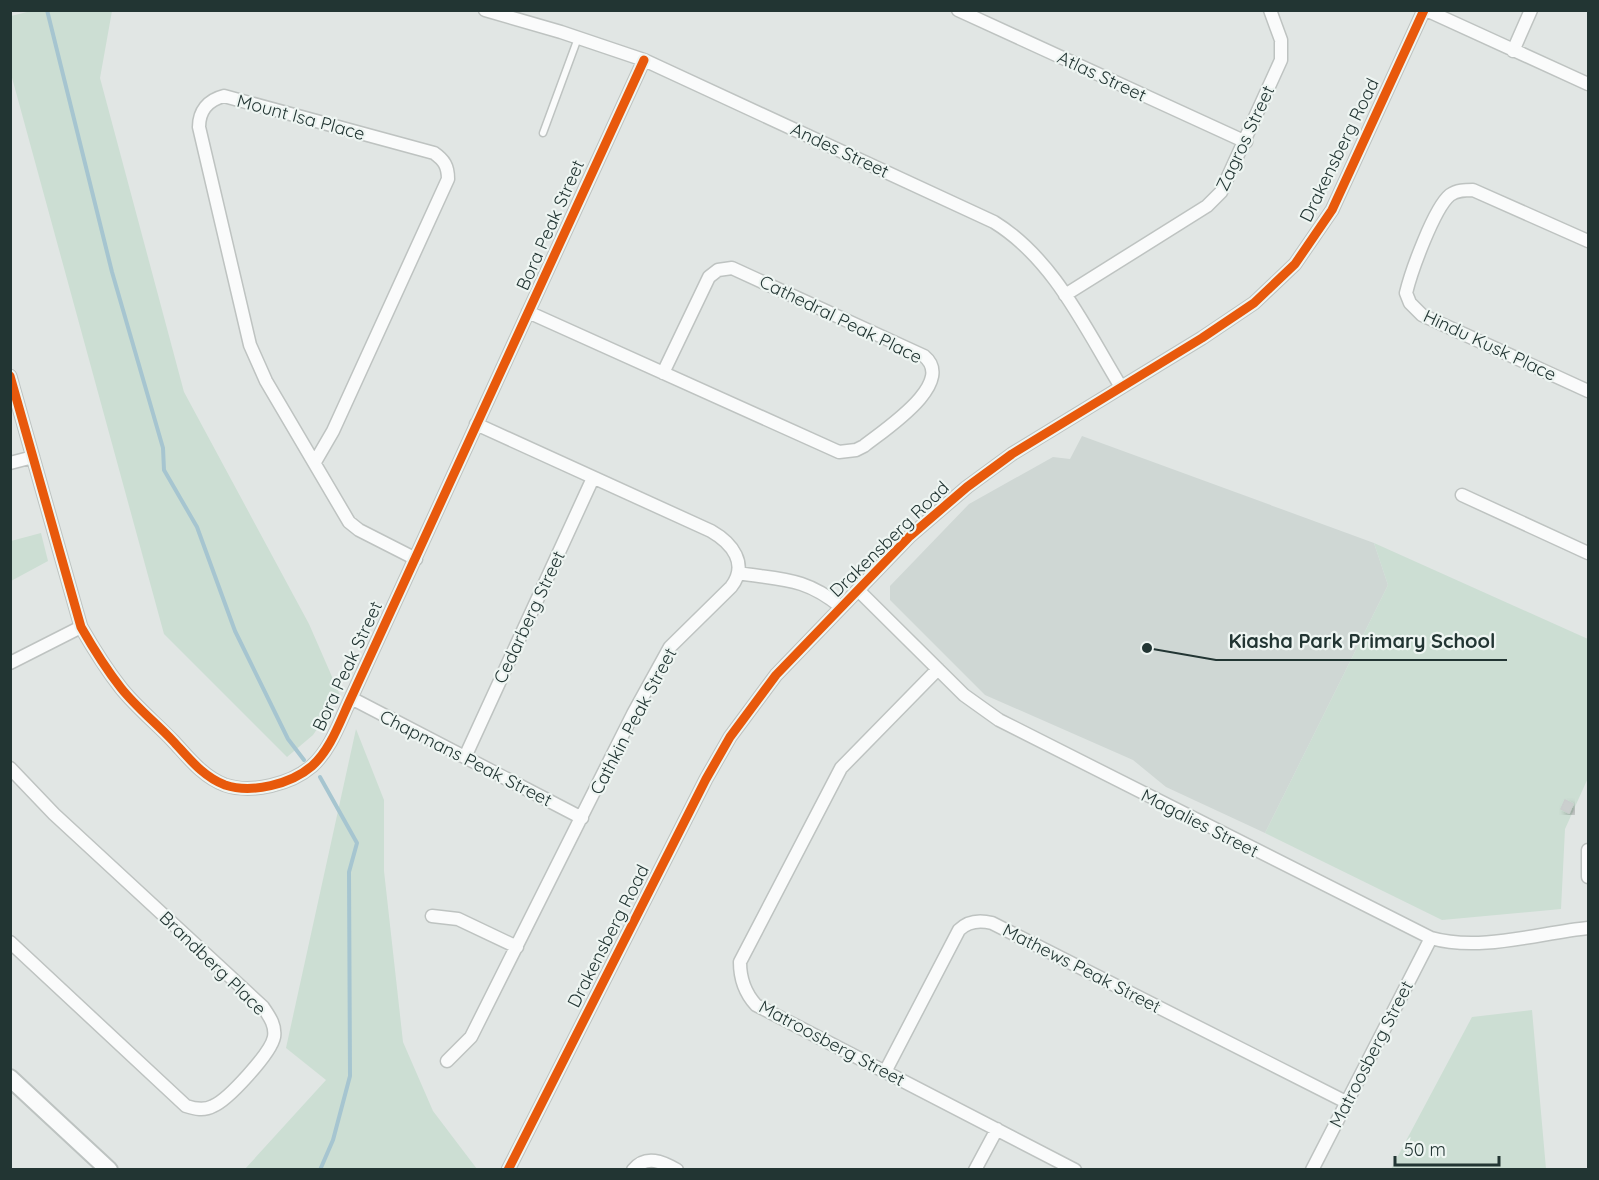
<svg xmlns="http://www.w3.org/2000/svg" width="1599" height="1180" viewBox="0 0 1599 1180" font-family="Quicksand,sans-serif">
<style>
.built{fill:#cfd7d4}
.green{fill:#ccded3}
.lines{fill:none;stroke-linecap:round;stroke-linejoin:round}
.stream{stroke:#a6c5d0;stroke-width:4}
.building{fill:#cbcfce;stroke:#cacecd;stroke-width:1.5;filter:url(#shadow)}
.lane-casing{stroke:#bec3c1;stroke-width:9}
.street-casing{stroke:#bec3c1;stroke-width:15}
.secondary-casing{stroke:#bdc3c1;stroke-width:20}
.lane{stroke:#fafbfb;stroke-width:6}
.street{stroke:#fafbfb;stroke-width:12}
.secondary{stroke:#fafbfb;stroke-width:16}
.cycleway-casing{stroke:#eef5f2;stroke-width:13}
.cycleway{stroke:#e8590c;stroke-width:9}
.labels{text-anchor:middle;dominant-baseline:central;stroke-width:4.5;stroke-linejoin:round;paint-order:stroke}
.street-label{font-size:18px;fill:#223533;stroke:#eef5f2}
.leader{fill:none;stroke:#223533;stroke-width:2}
.callout-dot{fill:#223533;stroke:#eef5f2;stroke-width:2}
.callout-label{font-size:20px;text-anchor:middle;font-weight:bold;fill:#223533;stroke:#eef5f2;stroke-width:4.5;stroke-linejoin:round;paint-order:stroke}
</style>
<defs>
<filter id="shadow"><feDropShadow dx="4" dy="4" stdDeviation="3" flood-color="#0004"/></filter>
</defs>
<rect width="100%" height="100%" fill="#e1e6e4"/>
<!-- built -->
<path class="built" d="M 1082,436 L 1374,543 L 1388,585 L 1265,833 L 1166,787 L 1133,760 L 985,695 L 890,600 L 890,586 L 969,504 L 1053,457 L 1070,459 Z"/>
<!-- green -->
<path class="green" d="M 35,10 L 112,11 L 100,78 L 184,392 L 309,624 L 340,695 L 313,735 L 287,757 L 164,634 L 11,74 L 11,16 Z
M 41,533 L 48,561 L 11,581 L 11,541 Z
M 1374,543 L 1588,639 L 1588,778 L 1565,829 L 1561,909 L 1442,920 L 1265,833 L 1388,585 Z
M 356,729 L 384,800 L 384,871 L 403,1042 L 433,1111 L 477,1169 L 245,1169 L 326,1080 L 286,1048 Z
M 1532,1010 L 1546,1169 L 1391,1169 L 1472,1017 Z"/>
<g class="lines">
<!-- stream -->
<path class="stream" d="M 47,10 L 112,272 L 163,448 L 164,470 L 197,527 L 235,631 L 288,739 L 304,760
M 320,1170 L 333,1140 L 350,1076 L 349,872 L 357,843 L 320,777"/>
</g>
<!-- building -->
<path class="building" d="M 1565,800 L 1573,804 L 1569,813 L 1561,809 Z"/>
<g class="lines">
<defs>
<path id="lane" d="M 543,133 L 578,38"/>
<path id="street" d="M 485,10 L 561,32 L 644,60 L 994,222 C 1054,259 1085,328 1121,387
M 958,10 L 1246,142
M 1426,10 L 1588,84
M 1513,51 L 1531,10
M 1588,241 L 1473,190 C 1465,190 1457,190 1450,195 C 1434,208 1411,272 1406,293 L 1410,303 L 1422,315 L 1588,391
M 1065,295 L 1207,206 L 1221,192 L 1281,60 L 1281,40 L 1270,10
M 528,312 L 839,452 L 856,450 L 864,446 C 884,430 957,383 924,356 L 732,268 L 718,270 L 709,277 L 663,373
M 10,376 L 81,627 C 93,648 106,669 121,688 C 136,707 156,723 173,741 C 188,757 203,777 225,785 C 252,794 291,784 312,766 C 331,749 340,721 351,698 L 644,60
M 315,462 L 333,431 L 448,179 C 448,166 444,160 434,153 L 224,96 C 208,100 199,111 199,127 L 250,345 L 266,381 L 349,522 L 359,530 L 416,559
M 10,463 L 33,457
M 1462,495 L 1588,553
M 738,573 C 781,580 805,577 841,607
M 858,590 L 964,695 L 999,720 L 1431,938 C 1480,952 1539,933 1588,928
M 10,663 L 81,627
M 938,669 L 841,768 L 740,962 C 740,979 745,993 756,1005 L 1075,1170
M 351,698 L 582,818
M 465,757 L 593,478
M 10,768 L 54,814 L 263,1007 C 269,1016 276,1025 274,1037 C 271,1053 228,1100 213,1106 C 204,1111 195,1109 186,1106 L 10,942
M 1588,850 L 1588,877
M 432,916 L 458,919 L 517,947
M 447,1061 L 471,1037 L 633,714 L 670,647 L 731,587 C 749,564 732,543 711,531 L 476,424
M 885,1072 L 959,930 C 968,921 980,920 992,923 L 1346,1102
M 508,1170 L 706,779 L 730,737 L 776,675 L 910,536 L 967,487 L 1012,454 L 1202,338 L 1254,303 L 1295,264 L 1332,210 L 1424,10
M 633,1170 C 646,1154 663,1162 677,1170
M 975,1170 L 997,1129
M 1312,1170 L 1431,938"/>
<path id="secondary" d="M 10,1078 L 109,1170"/>
</defs>
<!-- lane casing -->
<use href="#lane" class="lane-casing"/>
<!-- street casing -->
<use href="#street" class="street-casing"/>
<!-- secondary casing -->
<use href="#secondary" class="secondary-casing"/>
<!-- lane -->
<use href="#lane" class="lane"/>
<!-- street -->
<use href="#street" class="street"/>
<!-- secondary -->
<use href="#secondary" class="secondary"/>
<defs>
<path id="cycleway" d="M 10,376 L 81,627 C 93,648 106,669 121,688 C 136,707 156,723 173,741 C 188,757 203,777 225,785 C 252,794 291,784 312,766 C 331,749 340,721 351,698 L 644,60
M 508,1170 L 706,779 L 730,737 L 776,675 L 910,536 L 967,487 L 1012,454 L 1202,338 L 1254,303 L 1295,264 L 1332,210 L 1424,10"/>
</defs>
<!-- cycleway casing -->
<use href="#cycleway" class="cycleway-casing"/>
<!-- cycleway -->
<use href="#cycleway" class="cycleway"/>
</g>
<g class="labels">
<!-- street labels -->
<g class="street-label">
<text transform="translate(1102 76) rotate(25)">Atlas Street</text>
<text transform="translate(301 117) rotate(15)">Mount Isa Place</text>
<text transform="translate(1245 138) rotate(-65)">Zagros Street</text>
<text transform="translate(840 150) rotate(25)">Andes Street</text>
<text transform="translate(1339 150) rotate(-64)">Drakensberg Road</text>
<text transform="translate(550 225) rotate(-66)">Bora Peak Street</text>
<text transform="translate(841 319) rotate(26)">Cathedral Peak Place</text>
<text transform="translate(1490 345) rotate(25)">Hindu Kusk Place</text>
<text transform="translate(889 539) rotate(-44)">Drakensberg Road</text>
<text transform="translate(529 617) rotate(-65)">Cedarberg Street</text>
<text transform="translate(347 666) rotate(-65)">Bora Peak Street</text>
<text transform="translate(633 721) rotate(-62)">Cathkin Peak Street</text>
<text transform="translate(466 758) rotate(27)">Chapmans Peak Street</text>
<text transform="translate(1200 823) rotate(27)">Magalies Street</text>
<text transform="translate(608 936) rotate(-63)">Drakensberg Road</text>
<text transform="translate(213 963) rotate(44)">Brandberg Place</text>
<text transform="translate(1082 968) rotate(27)">Mathews Peak Street</text>
<text transform="translate(832 1043) rotate(28)">Matroosberg Street</text>
<text transform="translate(1371 1054) rotate(-63)">Matroosberg Street</text>
</g>
</g>
<!-- callouts -->
<path class="leader" d="M1147 648L1216 660H1507"/>
<circle class="callout-dot" cx="1147" cy="648" r="6"/>
<g class="callout-label">
<text x="1362" y="648">Kiasha Park Primary School</text>
</g>
<!-- border -->
<rect width="1599" height="1180" fill="none" stroke="#223533" stroke-width="24"/>
<!-- scale -->
<path d="M1395 1156v9h104v-9" fill="none" stroke="#223533" stroke-width="3"/>
<text x="1404" y="1156" font-size="18" fill="#223533" stroke="#eef5f2" stroke-width="4.5" paint-order="stroke">50 m</text>
</svg>
